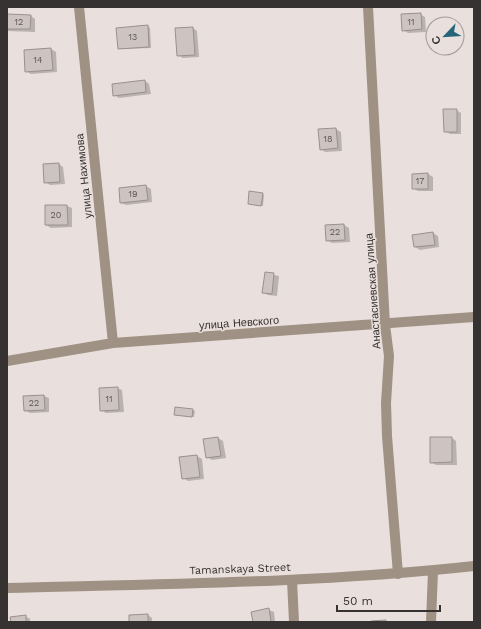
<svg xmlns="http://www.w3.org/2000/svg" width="481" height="629" viewBox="0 0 481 629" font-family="'Work Sans',sans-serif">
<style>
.shadow{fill:#0003}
.building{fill:#cdc3c0;stroke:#9a918e}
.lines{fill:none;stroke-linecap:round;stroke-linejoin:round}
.minor{stroke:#9f9183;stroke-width:10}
.labels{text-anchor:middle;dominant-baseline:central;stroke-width:3;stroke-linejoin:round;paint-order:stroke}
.number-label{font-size:9px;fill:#5c5655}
.street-label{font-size:11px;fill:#363231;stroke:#e9dfdc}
</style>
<rect width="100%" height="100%" fill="#e9dfdc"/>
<!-- shadow -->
<path class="shadow" d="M 420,14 L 425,17 L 426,32 L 408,33 L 403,30 Z
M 7,15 L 31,16 L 35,19 L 35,32 L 7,31 Z
M 148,26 L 150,28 L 151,48 L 119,49 Z
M 193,28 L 197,31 L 199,57 L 183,58 L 178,55 Z
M 51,49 L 56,52 L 57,72 L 31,74 L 26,71 Z
M 145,81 L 149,84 L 151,94 L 119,98 L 114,95 Z
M 456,110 L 461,113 L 461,134 L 450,134 L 445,131 Z
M 336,129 L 341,132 L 342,151 L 325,152 L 321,149 L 319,130 Z
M 59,164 L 63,167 L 65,184 L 50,185 L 45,182 Z
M 428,174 L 433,177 L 433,191 L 418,191 L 413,188 Z
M 146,186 L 151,189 L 152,202 L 126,205 L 121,203 L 120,189 Z
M 262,194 L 264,195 L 263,206 L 249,204 Z
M 67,206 L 72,208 L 72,227 L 51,228 L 46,225 Z
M 344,225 L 349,228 L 350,242 L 332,243 L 327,240 Z
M 433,233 L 438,236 L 439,247 L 420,250 L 415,247 Z
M 265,273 L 279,276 L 277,296 L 268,295 L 263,292 Z
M 117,388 L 122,390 L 124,412 L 106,413 L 101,410 Z
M 44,396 L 49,398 L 49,412 L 30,413 L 25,410 Z
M 193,410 L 195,411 L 194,417 L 175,414 Z
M 218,438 L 223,441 L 226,458 L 212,460 L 207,457 Z
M 452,438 L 456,441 L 457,465 L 436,465 L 431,462 Z
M 197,456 L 202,459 L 204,479 L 188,481 L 183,478 L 180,458 Z
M 269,610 L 274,612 L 275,622 L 254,622 Z
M 148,615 L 152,618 L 152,622 L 130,622 Z
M 25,616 L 30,619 L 30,622 L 12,622 Z"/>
<!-- building -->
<path class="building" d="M 421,13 L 422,29 L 402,31 L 401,14 Z
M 7,14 L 31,15 L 30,29 L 7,29 Z
M 148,25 L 149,47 L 118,49 L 116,28 Z
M 193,27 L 195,55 L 177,56 L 175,28 Z
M 51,48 L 53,70 L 25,72 L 24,50 Z
M 145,80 L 146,92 L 113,96 L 112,84 Z
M 443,109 L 457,109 L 457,132 L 444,132 Z
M 336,128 L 338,148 L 320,150 L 318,129 Z
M 59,163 L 60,182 L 44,183 L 43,164 Z
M 428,173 L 428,189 L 412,189 L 412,174 Z
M 146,185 L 148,200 L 120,203 L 119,188 Z
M 249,191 L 263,193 L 261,206 L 248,204 Z
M 45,205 L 67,205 L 68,225 L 45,225 Z
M 344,224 L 345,240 L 326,241 L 325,225 Z
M 433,232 L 435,245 L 414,247 L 412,235 Z
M 265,272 L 274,273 L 272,294 L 262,293 Z
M 118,387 L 119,410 L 100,411 L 99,388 Z
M 44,395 L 45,410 L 24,411 L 23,396 Z
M 175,407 L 193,409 L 192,417 L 174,415 Z
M 218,437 L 221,456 L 206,458 L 203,439 Z
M 430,437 L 452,437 L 452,462 L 430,463 Z
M 197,455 L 200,477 L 182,479 L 179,457 Z
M 269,608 L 271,622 L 253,622 L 251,612 Z
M 148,614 L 148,622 L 129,622 L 129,615 Z
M 26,615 L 26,622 L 11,622 L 10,617 Z
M 386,620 L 386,622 L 371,622 L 371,621 Z"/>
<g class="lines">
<!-- minor -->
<path class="minor" d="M 79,7 L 113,343
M 368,7 L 385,325 L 389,356 L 386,403 L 387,436 L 398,574
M 7,361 L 113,343 L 474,317
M 292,580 L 294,622
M 7,588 C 163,584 319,583 474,566
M 431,622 L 433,571"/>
</g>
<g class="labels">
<!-- number labels -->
<g class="number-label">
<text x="19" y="22">12</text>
<text x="411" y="22">11</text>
<text x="133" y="37">13</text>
<text x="38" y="60">14</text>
<text x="328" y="139">18</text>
<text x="420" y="181">17</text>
<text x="133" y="194">19</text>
<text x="56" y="215">20</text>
<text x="335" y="232">22</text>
<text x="109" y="399">11</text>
<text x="34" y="403">22</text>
</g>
<!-- street labels -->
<g class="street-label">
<text transform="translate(84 176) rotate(-96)">улица Нахимова</text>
<text transform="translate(373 291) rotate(-94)">Анастасиевская улица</text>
<text transform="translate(239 323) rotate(-4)">улица Невского</text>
<text transform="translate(240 569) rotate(-2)">Tamanskaya Street</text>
</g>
</g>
<!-- border -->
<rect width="481" height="629" fill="none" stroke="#363231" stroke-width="16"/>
<!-- north arrow -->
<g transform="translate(445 36) rotate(245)"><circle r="19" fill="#e9dfdc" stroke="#a19a98"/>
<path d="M0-3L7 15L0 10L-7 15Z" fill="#25657a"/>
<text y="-6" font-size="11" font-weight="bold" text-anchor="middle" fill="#363231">С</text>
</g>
<!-- scale -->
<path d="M337 605v6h103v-6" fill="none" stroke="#363231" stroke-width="2"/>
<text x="343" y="605" font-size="12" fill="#363231" stroke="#e9dfdc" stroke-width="3" paint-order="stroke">50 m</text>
</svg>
